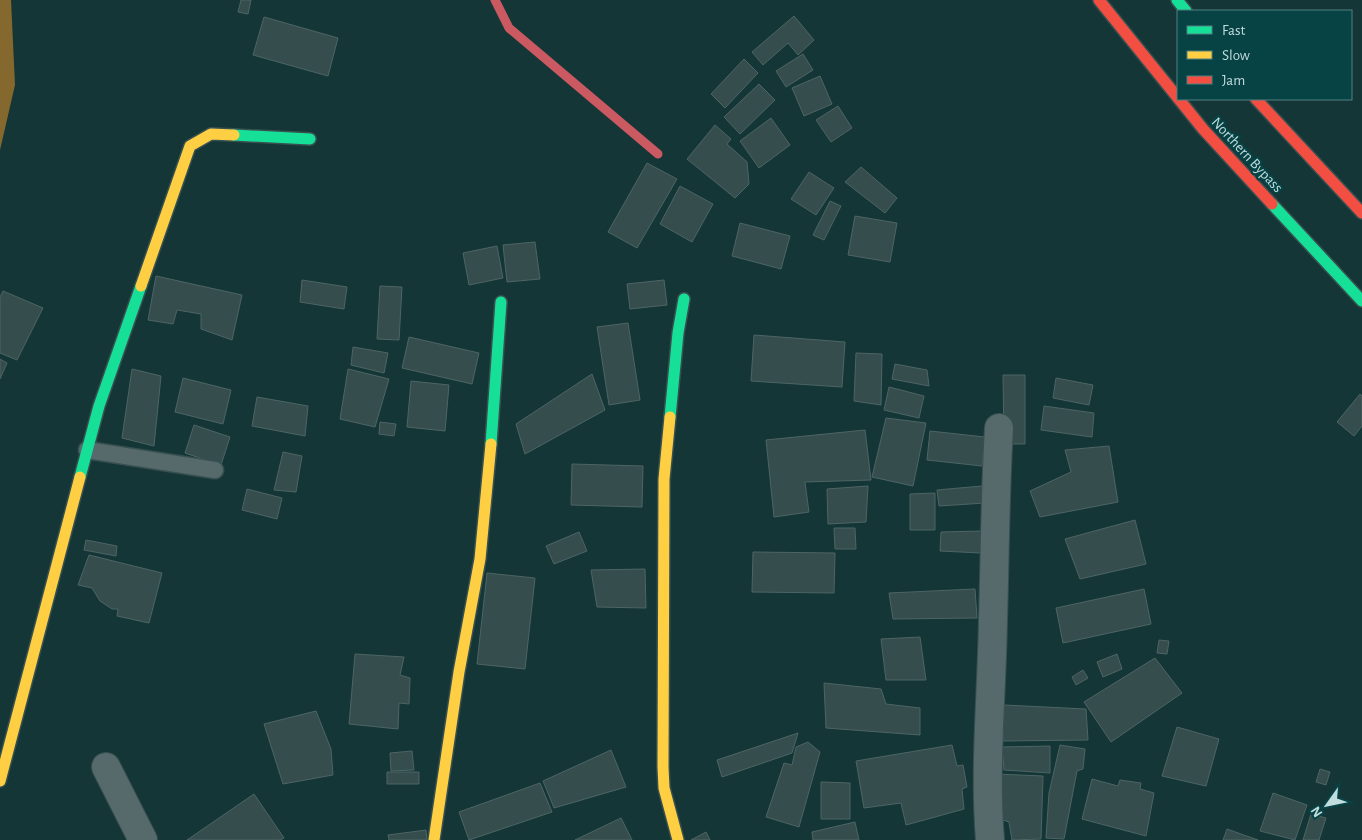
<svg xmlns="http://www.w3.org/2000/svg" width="1362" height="840" viewBox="0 0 1362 840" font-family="'Alegreya Sans',sans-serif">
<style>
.forest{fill:#84682e}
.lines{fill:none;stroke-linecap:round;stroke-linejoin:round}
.stream{stroke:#ca5961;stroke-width:9}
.building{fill:#354e4d;stroke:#4d6564}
.lane-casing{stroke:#385050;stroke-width:19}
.street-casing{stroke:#385050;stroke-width:30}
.fast-casing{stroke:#385050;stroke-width:14}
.slow-casing{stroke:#385050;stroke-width:14}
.jam-casing{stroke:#385050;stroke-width:14}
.lane{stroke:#566a6b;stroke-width:16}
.street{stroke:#566a6b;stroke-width:28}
.fast{stroke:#16e098;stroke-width:11}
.slow{stroke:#ffcf43;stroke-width:11}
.jam{stroke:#f24e42;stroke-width:11}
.labels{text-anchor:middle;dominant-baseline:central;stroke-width:4.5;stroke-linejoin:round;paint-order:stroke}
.street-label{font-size:15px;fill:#c1dcdd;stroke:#074345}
</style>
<rect width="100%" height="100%" fill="#153637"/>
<!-- forest -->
<path class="forest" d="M 0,0 L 11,0 L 15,85 L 0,150 Z"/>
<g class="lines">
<!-- stream -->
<path class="stream" d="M 495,0 L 509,28 L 658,154"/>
</g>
<!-- building -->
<path class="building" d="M 241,0 L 251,0 L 248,14 L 238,12 Z
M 794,16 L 814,40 L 798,55 L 788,43 L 763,65 L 752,52 Z
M 264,17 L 338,38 L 328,76 L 253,55 Z
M 803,54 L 813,70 L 786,87 L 776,71 Z
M 744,59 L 758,73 L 725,108 L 711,94 Z
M 820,76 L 832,104 L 804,116 L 792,88 Z
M 759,84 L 775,100 L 740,134 L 724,117 Z
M 838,106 L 852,128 L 831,142 L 816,120 Z
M 771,118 L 790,145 L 759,168 L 740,141 Z
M 715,125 L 731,139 L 727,144 L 747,162 L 749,184 L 735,198 L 687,159 Z
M 647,163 L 677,179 L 637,248 L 608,232 Z
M 861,167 L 897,198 L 885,213 L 845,182 Z
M 809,172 L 834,188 L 816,215 L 791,199 Z
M 680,186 L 713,204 L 692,242 L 660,224 Z
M 830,201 L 841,206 L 824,240 L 813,235 Z
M 855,216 L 897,223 L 890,262 L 848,255 Z
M 740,223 L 790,236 L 781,269 L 732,256 Z
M 535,242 L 540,279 L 507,282 L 503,245 Z
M 497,246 L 503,278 L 469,285 L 463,253 Z
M 156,276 L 242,295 L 232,340 L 201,329 L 201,314 L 177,310 L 173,324 L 148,320 Z
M 302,280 L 347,287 L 344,309 L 300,302 Z
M 664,280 L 667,305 L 630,309 L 627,284 Z
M 380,286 L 402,287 L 399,340 L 377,339 Z
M 3,291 L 43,308 L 17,360 L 0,353 L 0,297 Z
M 628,323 L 640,400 L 609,405 L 597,327 Z
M 754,335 L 845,342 L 842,387 L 751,381 Z
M 409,337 L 479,353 L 472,384 L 402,368 Z
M 353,347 L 388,353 L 384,373 L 351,365 Z
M 856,353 L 882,354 L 881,405 L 854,401 Z
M 0,359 L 7,363 L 0,379 Z
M 895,364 L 927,370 L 929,386 L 892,379 Z
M 132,369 L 161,376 L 154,446 L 122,438 Z
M 348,369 L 389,379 L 375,427 L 340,419 Z
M 592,374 L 605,410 L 525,454 L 516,424 Z
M 1003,375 L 1025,375 L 1025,444 L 1004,444 Z
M 183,378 L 231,390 L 223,424 L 175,412 Z
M 1056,378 L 1093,385 L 1089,405 L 1053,398 Z
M 411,381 L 449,385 L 445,431 L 407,427 Z
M 889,387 L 924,396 L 919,418 L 884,410 Z
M 1360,394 L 1362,396 L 1362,426 L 1354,436 L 1337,422 Z
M 257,397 L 308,406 L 305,436 L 252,426 Z
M 1044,406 L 1094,413 L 1092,437 L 1041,430 Z
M 886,418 L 926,423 L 913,486 L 872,477 Z
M 380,422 L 396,424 L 394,436 L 379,434 Z
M 194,425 L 230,437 L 221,465 L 185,453 Z
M 865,430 L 871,480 L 805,482 L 809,512 L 774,517 L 766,440 Z
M 930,431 L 985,437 L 982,466 L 927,460 Z
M 1109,446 L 1118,502 L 1040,517 L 1030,491 L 1071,472 L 1065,450 Z
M 283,452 L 302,456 L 296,492 L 274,490 Z
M 572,464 L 643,466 L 642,507 L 571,505 Z
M 868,486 L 866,522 L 828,524 L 827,489 Z
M 982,486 L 985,503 L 939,506 L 937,490 Z
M 247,489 L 282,498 L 277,519 L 242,510 Z
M 935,493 L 935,530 L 910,530 L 910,494 Z
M 1135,520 L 1146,564 L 1080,579 L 1065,539 Z
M 834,528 L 855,528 L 856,549 L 835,549 Z
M 982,531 L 981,553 L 940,551 L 941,532 Z
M 579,532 L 587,551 L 554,564 L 546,546 Z
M 86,540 L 117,546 L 116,556 L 84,550 Z
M 753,552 L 835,553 L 834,593 L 752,592 Z
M 89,555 L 162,573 L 149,623 L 117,616 L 118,609 L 112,609 L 100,601 L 92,588 L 78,585 Z
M 645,569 L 646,608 L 597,607 L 591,570 Z
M 487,573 L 535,578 L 525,669 L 477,664 Z
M 975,589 L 977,618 L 893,619 L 889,593 Z
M 1144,589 L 1151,624 L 1063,643 L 1056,608 Z
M 920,637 L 926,680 L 886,680 L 881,639 Z
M 1159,640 L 1169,641 L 1167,654 L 1157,653 Z
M 355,654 L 404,657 L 400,675 L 410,678 L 409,704 L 399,703 L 398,729 L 349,724 Z
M 1117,654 L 1122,669 L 1103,677 L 1097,662 Z
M 1155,658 L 1182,693 L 1111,742 L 1084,702 Z
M 1083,670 L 1088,678 L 1076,685 L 1072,677 Z
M 824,683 L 881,689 L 886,704 L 920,708 L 920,735 L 826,728 Z
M 1004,705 L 1086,709 L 1088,740 L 1003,741 Z
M 316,711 L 331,749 L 333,775 L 283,784 L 264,724 Z
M 1177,727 L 1219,739 L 1206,786 L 1162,776 Z
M 798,733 L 792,753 L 722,777 L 717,760 Z
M 808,742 L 820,752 L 799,827 L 766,817 L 784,763 L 792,765 L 796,747 Z
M 952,745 L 957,766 L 963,765 L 967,787 L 962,789 L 964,809 L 906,825 L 901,803 L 864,808 L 856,761 Z
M 1060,745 L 1085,749 L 1083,769 L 1077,771 L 1064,839 L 1046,838 L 1049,793 Z
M 1050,746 L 1050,773 L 1004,770 L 1002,747 Z
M 611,750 L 626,787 L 554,808 L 543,781 Z
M 412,751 L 414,770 L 391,771 L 390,753 Z
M 1320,769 L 1330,772 L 1326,785 L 1316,782 Z
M 387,772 L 419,772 L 419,784 L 387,784 Z
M 996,774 L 1043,776 L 1041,839 L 1012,840 L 1009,822 L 1000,819 Z
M 1092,779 L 1118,786 L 1120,780 L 1141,783 L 1140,789 L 1154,793 L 1146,836 L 1082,819 Z
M 821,782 L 850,783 L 850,819 L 821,819 Z
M 540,783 L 552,812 L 469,840 L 459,812 Z
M 1273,793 L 1307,805 L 1295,840 L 1260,831 Z
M 254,794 L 284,838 L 280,840 L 187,840 Z
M 1311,814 L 1326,818 L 1319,840 L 1303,840 Z
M 621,818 L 632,840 L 575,840 Z
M 855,822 L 859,840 L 813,840 L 812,832 Z
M 1227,829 L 1258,840 L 1223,840 Z
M 426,830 L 427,840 L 389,840 L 388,835 Z
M 706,832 L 710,840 L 691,840 Z"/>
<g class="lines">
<defs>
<path id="lane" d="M 87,450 L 215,470"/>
<path id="street" d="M 106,767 L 143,840
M 990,840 C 984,766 992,693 993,619 C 995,555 995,492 999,428"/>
<path id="fast" d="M 1177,0 L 1186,11
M 234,135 L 310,139
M 1272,204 L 1362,301
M 670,417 L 678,333 L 684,299
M 491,444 L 501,302
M 80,477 L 99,406 L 141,286"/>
<path id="slow" d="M 141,286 L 190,146 L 211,134 L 234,135
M 670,417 L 664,479 L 663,767 L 664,788 L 678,840
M 0,781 L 80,477
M 434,840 L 459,672 L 480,559 L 491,444"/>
<path id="jam" d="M 1099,0 L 1203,129 L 1272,204
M 1256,99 L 1362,213"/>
</defs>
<!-- lane casing -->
<use href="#lane" class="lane-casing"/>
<!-- street casing -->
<use href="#street" class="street-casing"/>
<!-- fast casing -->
<use href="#fast" class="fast-casing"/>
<!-- slow casing -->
<use href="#slow" class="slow-casing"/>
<!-- jam casing -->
<use href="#jam" class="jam-casing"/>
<!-- lane -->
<use href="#lane" class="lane"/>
<!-- street -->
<use href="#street" class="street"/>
<!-- fast -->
<use href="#fast" class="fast"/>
<!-- slow -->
<use href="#slow" class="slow"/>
<!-- jam -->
<use href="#jam" class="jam"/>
</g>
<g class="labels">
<!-- street labels -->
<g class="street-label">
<text transform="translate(1247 155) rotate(47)">Northern Bypass</text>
</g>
</g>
<!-- legend -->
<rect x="1177" y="10" width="175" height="90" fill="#074345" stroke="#518082"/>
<rect x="1187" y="26" width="25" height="8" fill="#16e098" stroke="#518082"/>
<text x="1222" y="35" font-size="15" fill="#c1dcdd">Fast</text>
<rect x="1187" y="51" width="25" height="8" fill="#ffcf43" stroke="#518082"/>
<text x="1222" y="60" font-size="15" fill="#c1dcdd">Slow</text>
<rect x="1187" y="76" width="25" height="8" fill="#f24e42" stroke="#518082"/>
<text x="1222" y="85" font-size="15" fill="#c1dcdd">Jam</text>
<!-- north arrow -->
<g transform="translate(1327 805) rotate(237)" stroke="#074345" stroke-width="4" paint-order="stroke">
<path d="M0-4L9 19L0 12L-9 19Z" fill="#c1dcdd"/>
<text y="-8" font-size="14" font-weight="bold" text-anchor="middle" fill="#c1dcdd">N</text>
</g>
</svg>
